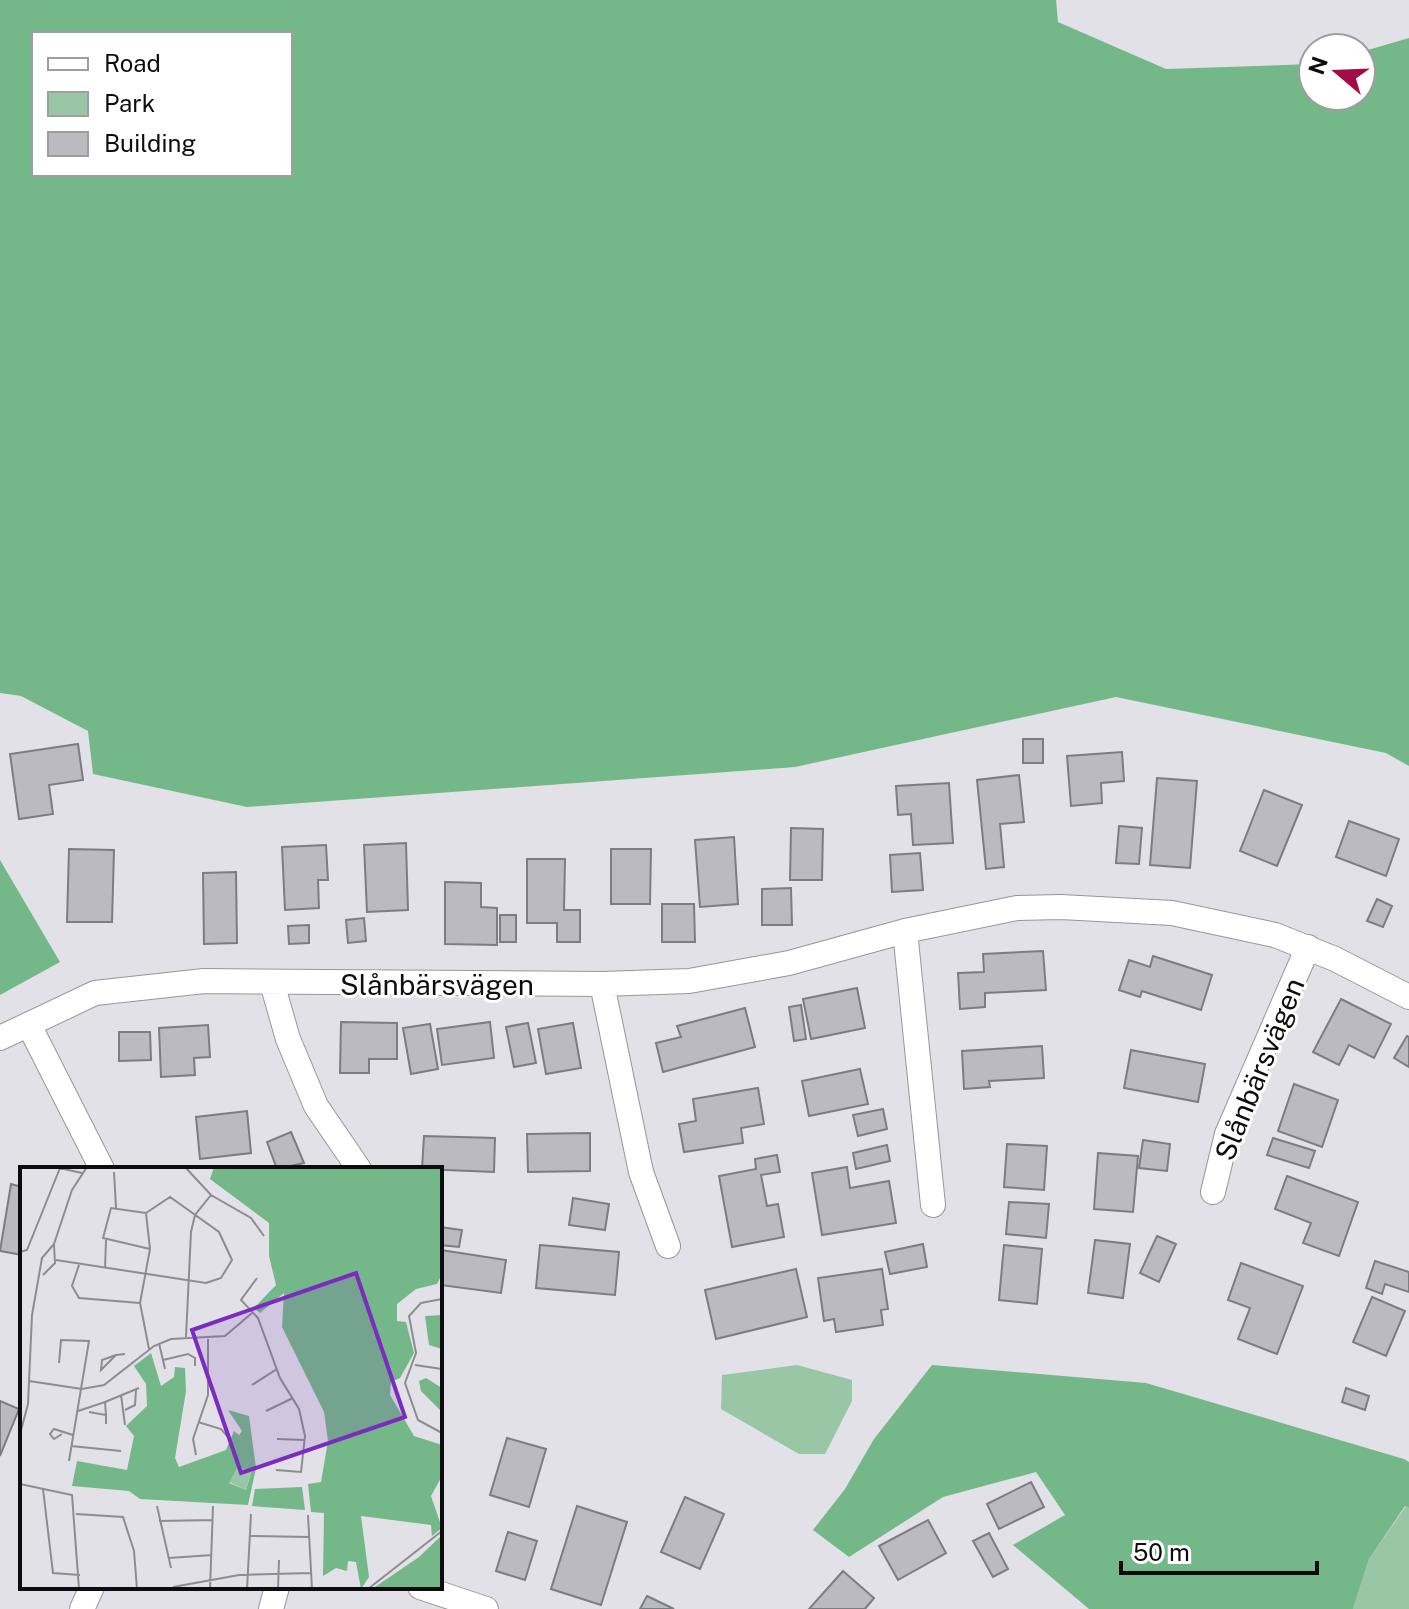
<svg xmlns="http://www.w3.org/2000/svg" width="1409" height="1609" viewBox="0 0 1409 1609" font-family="'Public Sans',sans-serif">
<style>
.green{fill:#99c7a6}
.forest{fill:#74b889;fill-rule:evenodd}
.building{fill:#babac0;stroke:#7c7d82;stroke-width:2}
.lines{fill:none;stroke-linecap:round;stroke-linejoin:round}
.street-casing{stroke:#96979c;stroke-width:26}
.street{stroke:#fff;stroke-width:24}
.labels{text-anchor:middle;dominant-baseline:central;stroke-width:6;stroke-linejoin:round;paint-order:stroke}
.street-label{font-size:28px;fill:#0d0d0f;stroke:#fff}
.inset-road{fill:none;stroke:#8c8c91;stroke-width:2}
.view{fill:#7b2cbf;fill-opacity:0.15;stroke:#7b2cbf;stroke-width:4}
.inset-edge{fill:none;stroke:#0d0d0f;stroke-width:4}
</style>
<rect width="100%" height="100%" fill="#e1e1e7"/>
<!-- green -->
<path class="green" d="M 797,1365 L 852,1380 L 852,1401 L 825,1454 L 799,1454 L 721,1409 L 722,1375 Z
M 1406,1506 L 1409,1508 L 1409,1609 L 1353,1609 L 1369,1559 Z"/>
<!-- forest -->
<path class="forest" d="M 0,0 L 1056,0 L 1058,22 L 1166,69 L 1313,64 L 1313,96 L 1361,96 L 1361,52 L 1409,38 L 1409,766 L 1386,753 L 1116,697 L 795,767 L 247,807 L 93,774 L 88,731 L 21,696 L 0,693 ZM 34,34 L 290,34 L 290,174 L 34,174 Z
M 0,860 L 60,962 L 0,995 Z
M 932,1365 L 1146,1383 L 1404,1459 L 1409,1462 L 1409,1508 L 1405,1506 L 1369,1559 L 1353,1609 L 1089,1609 L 1013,1545 L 1065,1515 L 1036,1472 L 943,1497 L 849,1557 L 813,1530 L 845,1489 L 874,1439 Z"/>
<!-- building -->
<path class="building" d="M 1023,739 L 1043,739 L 1043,763 L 1023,763 Z
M 78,744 L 83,780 L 49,785 L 53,814 L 19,819 L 10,754 Z
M 1122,752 L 1124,781 L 1101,783 L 1102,803 L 1071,806 L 1067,756 Z
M 1019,775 L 1024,822 L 1000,824 L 1004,867 L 986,869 L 977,780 Z
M 1157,778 L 1197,781 L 1190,868 L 1150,865 Z
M 949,783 L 953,843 L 913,845 L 911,814 L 898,815 L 896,786 Z
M 1264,790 L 1302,805 L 1277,866 L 1240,851 Z
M 1349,821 L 1399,839 L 1386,876 L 1336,857 Z
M 1119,826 L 1142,828 L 1139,864 L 1116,863 Z
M 791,828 L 823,829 L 822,880 L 790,880 Z
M 734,837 L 738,904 L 700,907 L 695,840 Z
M 406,843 L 408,910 L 367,912 L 364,845 Z
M 326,845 L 328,880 L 318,880 L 319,908 L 285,910 L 282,847 Z
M 69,849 L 114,850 L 112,922 L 67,922 Z
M 611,849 L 651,849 L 650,904 L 611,904 Z
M 920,853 L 923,890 L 892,892 L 890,855 Z
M 527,859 L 565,859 L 564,910 L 580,910 L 580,942 L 557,942 L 557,923 L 527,923 Z
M 236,872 L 237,943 L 204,944 L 203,873 Z
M 445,882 L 481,883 L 481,907 L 497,908 L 497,945 L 445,944 Z
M 791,888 L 792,925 L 762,925 L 762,889 Z
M 1377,899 L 1392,906 L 1383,927 L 1367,921 Z
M 662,904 L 694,904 L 695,942 L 662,942 Z
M 500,915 L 516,915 L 516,942 L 500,942 Z
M 364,918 L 366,941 L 348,943 L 346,920 Z
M 309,925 L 309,943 L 289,944 L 288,926 Z
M 1043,951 L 1046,990 L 985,993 L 985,1007 L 960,1009 L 958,973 L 984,972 L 983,954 Z
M 1153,956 L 1212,975 L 1201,1010 L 1142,991 L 1140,997 L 1119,990 L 1129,960 L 1150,967 Z
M 857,988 L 865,1028 L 811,1039 L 803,999 Z
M 1341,999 L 1391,1024 L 1374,1058 L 1349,1045 L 1339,1065 L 1313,1052 Z
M 801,1005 L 806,1039 L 794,1041 L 789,1007 Z
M 745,1008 L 755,1047 L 663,1072 L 656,1043 L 681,1037 L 677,1026 Z
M 341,1022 L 397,1023 L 397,1059 L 369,1059 L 369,1073 L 340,1073 Z
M 490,1022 L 494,1058 L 442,1065 L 437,1029 Z
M 528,1023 L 536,1063 L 514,1067 L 506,1027 Z
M 573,1023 L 581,1068 L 546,1074 L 538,1029 Z
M 430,1024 L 438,1069 L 411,1074 L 403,1028 Z
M 208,1025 L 210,1057 L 194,1058 L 195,1075 L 161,1077 L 159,1028 Z
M 119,1032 L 150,1032 L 151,1060 L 119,1061 Z
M 1407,1036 L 1409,1037 L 1409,1067 L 1394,1058 Z
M 1042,1046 L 1044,1078 L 989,1081 L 990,1087 L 964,1089 L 962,1051 Z
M 1131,1050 L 1205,1064 L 1198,1102 L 1124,1088 Z
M 860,1069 L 868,1104 L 809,1116 L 802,1081 Z
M 1294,1084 L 1338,1100 L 1322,1147 L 1278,1131 Z
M 758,1088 L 764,1124 L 741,1128 L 743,1143 L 684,1152 L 679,1124 L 696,1121 L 693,1099 Z
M 883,1109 L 887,1129 L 858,1136 L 853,1115 Z
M 247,1111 L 251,1153 L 200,1159 L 196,1117 Z
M 291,1132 L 304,1163 L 277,1169 L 267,1142 Z
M 590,1133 L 590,1171 L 528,1172 L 527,1134 Z
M 424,1136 L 495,1138 L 494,1172 L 422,1169 Z
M 1273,1138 L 1315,1151 L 1309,1168 L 1267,1155 Z
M 1143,1140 L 1170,1144 L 1167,1171 L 1139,1168 Z
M 1007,1144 L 1047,1146 L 1044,1190 L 1004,1187 Z
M 887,1145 L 890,1161 L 856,1169 L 853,1153 Z
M 1098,1153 L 1138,1156 L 1133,1212 L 1094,1209 Z
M 777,1155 L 780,1172 L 761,1175 L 767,1206 L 778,1204 L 784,1237 L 732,1247 L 719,1176 L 756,1169 L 755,1159 Z
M 847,1167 L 850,1188 L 889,1181 L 896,1223 L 822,1235 L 812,1173 Z
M 1287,1176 L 1358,1202 L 1339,1256 L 1303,1243 L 1311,1223 L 1275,1209 Z
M 11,1184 L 22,1187 L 22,1255 L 0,1251 Z
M 573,1198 L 609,1204 L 605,1230 L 569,1225 Z
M 1009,1202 L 1049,1204 L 1046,1238 L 1006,1234 Z
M 440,1227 L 462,1230 L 459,1247 L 440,1245 Z
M 1157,1236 L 1176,1244 L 1159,1282 L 1140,1273 Z
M 1095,1240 L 1130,1244 L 1123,1298 L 1088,1293 Z
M 923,1244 L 927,1267 L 890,1274 L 885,1252 Z
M 540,1245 L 619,1252 L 615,1295 L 536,1288 Z
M 1004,1245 L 1042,1249 L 1037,1304 L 999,1300 Z
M 441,1250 L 506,1260 L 501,1293 L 440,1285 Z
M 1375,1261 L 1409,1272 L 1409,1292 L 1385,1284 L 1382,1294 L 1366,1288 Z
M 1241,1263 L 1303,1286 L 1277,1354 L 1238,1339 L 1250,1308 L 1228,1300 Z
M 796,1269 L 807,1317 L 716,1339 L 705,1290 Z
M 882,1269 L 888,1309 L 881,1310 L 883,1325 L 836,1332 L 834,1319 L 824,1321 L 818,1278 Z
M 1372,1297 L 1405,1311 L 1386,1356 L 1353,1342 Z
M 1346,1388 L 1369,1396 L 1365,1410 L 1342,1402 Z
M 0,1401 L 19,1409 L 0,1456 Z
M 507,1438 L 546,1449 L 529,1507 L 490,1495 Z
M 1031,1482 L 1044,1507 L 999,1529 L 987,1504 Z
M 685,1497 L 724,1514 L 700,1569 L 661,1552 Z
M 577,1506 L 627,1522 L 601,1605 L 551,1589 Z
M 928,1520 L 946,1553 L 898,1580 L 879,1546 Z
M 508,1532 L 537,1541 L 525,1580 L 496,1571 Z
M 989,1533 L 1008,1569 L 993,1577 L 973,1541 Z
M 843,1571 L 874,1598 L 865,1609 L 809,1609 Z
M 647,1596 L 674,1609 L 640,1609 Z"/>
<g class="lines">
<defs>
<path id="street" d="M 905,931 L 933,1205
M 272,983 L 288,1039 L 316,1106 L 359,1169
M 602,984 L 641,1172 L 668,1246
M 30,1027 L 102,1169
M 0,1038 L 95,993 L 204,981 L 602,984 L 689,981 L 789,963 L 905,931 L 1017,908 L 1061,907 L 1172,913 L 1275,935 L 1335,959 L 1409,997
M 1213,1192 L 1227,1134 L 1308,947
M 420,1587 L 486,1609
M 82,1609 L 92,1587
M 271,1609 L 277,1587"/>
</defs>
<!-- street casing -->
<use href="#street" class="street-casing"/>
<!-- street -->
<use href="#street" class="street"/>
</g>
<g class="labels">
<!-- street labels -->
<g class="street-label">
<text x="437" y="984">Slånbärsvägen</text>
<text transform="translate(1259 1069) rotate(-68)">Slånbärsvägen</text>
</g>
</g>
<!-- overview -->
<g transform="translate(20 1167)">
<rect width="422" height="422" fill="#e1e1e7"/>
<path d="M 217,301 L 232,302 L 226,323 L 209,315 Z" fill="#99c7a6"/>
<path d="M 194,0 L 422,0 L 422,107 L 417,117 L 396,122 L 377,137 L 377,154 L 386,155 L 394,186 L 380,211 L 371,215 L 370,228 L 394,269 L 422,278 L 422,309 L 411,329 L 422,361 L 412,369 L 411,358 L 341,349 L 349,410 L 341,422 L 336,395 L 328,394 L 327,404 L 316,401 L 303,409 L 304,346 L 291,345 L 288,317 L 301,315 L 308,274 L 304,245 L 262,160 L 264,126 L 240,146 L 234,141 L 256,118 L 249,89 L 249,56 L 190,12 ZM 422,148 L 422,182 L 409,178 L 405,149 ZM 131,186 L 141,219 L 154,210 L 155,200 L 165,201 L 166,224 L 155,291 L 159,300 L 206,283 L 214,264 L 219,268 L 222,264 L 208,243 L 229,249 L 236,301 L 228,338 L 120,332 L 109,324 L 52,319 L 57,294 L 107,303 L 114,269 L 106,259 L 127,239 L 126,217 L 114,199 ZM 217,301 L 232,303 L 226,323 L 209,316 ZM 406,211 L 422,221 L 422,245 L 401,224 L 399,214 ZM 282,320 L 285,343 L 232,339 L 235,322 ZM 422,368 L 422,422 L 352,422 L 399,390 Z" fill="#74b889" fill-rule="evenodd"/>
<path class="inset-road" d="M 35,0 L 62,6M 165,0 L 191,28 L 231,51 L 244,69M 94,5 L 96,41M 126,46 L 130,82 L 120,136 L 129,182M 0,85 L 7,83 L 40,1M 36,93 L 186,116 L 201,111 L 212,93 L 199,65 L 150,30 L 126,46 L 91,41 L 83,71 L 130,82M 59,98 L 52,119 L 59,131 L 120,136M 85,102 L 86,73M 23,108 L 35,96 L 34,78M 237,111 L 221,133 L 238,151 L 260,211 L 279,242 L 285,269 L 281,305 L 256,303M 422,132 L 401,136 L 389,149 L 396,186 L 385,216 L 398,253 L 422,266M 166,170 L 171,65 L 175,48 L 191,28M 139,176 L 145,202M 96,188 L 82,193 L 81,203 L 96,188 L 105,187M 143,193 L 168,187 L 175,191 L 175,199M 39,196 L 41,173 L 69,174 L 49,294M 395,198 L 422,202M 9,214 L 62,222 L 84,218 L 134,179 L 151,172 L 205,169 L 232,146M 232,218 L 257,202M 101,228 L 105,258M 85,235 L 119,221M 105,243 L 115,238 L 116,223M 58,244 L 85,235 L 86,248M 246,244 L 273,231M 69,245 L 86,248 L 86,257M 178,255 L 201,262 L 208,270M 0,267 L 8,237 L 12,148 L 22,91 L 34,77 L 52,23 L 67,0M 42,267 L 34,272 L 30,267 L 34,262 L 53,268M 257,272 L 285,273M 51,279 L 101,284M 176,288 L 173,272 L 188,228 L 188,172M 0,317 L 52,328 L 59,422M 23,322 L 33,406 L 60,408M 137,339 L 151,401M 56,347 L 103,350 L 114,384 L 117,422M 288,348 L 292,422M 139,354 L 193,353M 230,369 L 289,370M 149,391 L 192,388M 153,420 L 219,408 L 291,406M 190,422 L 193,339M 227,422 L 231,347M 258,422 L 259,393M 348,422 L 422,364"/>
<path class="view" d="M 336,106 L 385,250 L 221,306 L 172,163 Z"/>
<rect width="422" height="422" class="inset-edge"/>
</g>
<!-- legend -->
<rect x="32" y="32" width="260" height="144" fill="#ffffff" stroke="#9e9e9f" stroke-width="2"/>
<rect x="48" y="58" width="40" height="12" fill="#ffffff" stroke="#9e9e9f" stroke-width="2"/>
<text x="104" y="72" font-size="24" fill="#0d0d0f">Road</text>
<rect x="48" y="92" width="40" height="24" fill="#99c7a6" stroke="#9e9e9f" stroke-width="2"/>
<text x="104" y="112" font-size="24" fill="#0d0d0f">Park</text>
<rect x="48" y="132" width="40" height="24" fill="#babac0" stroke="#9e9e9f" stroke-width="2"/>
<text x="104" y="152" font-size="24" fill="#0d0d0f">Building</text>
<!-- north arrow -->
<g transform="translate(1337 72) rotate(289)"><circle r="38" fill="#ffffff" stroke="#9e9e9f" stroke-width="2"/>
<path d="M0-6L14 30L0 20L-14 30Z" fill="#a40c45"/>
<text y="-12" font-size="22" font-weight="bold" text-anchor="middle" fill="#0d0d0f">N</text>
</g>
<!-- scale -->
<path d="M1121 1561v12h196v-12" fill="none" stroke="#0d0d0f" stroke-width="4"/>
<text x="1133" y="1561" font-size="24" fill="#0d0d0f" stroke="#ffffff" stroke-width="6" paint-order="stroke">50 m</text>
</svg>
